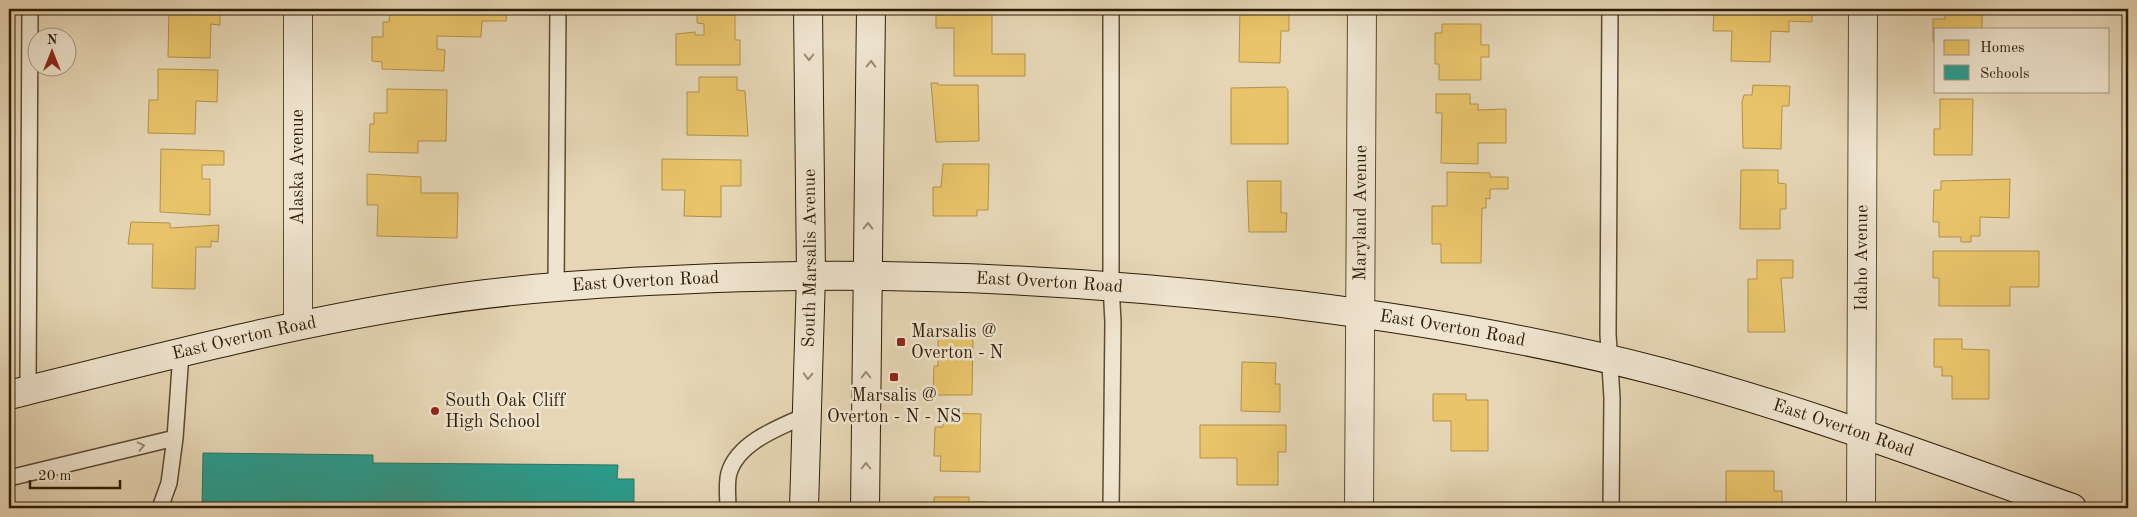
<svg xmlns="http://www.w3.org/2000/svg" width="2137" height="517" viewBox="0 0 2137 517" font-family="'Old Standard TT',serif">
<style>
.homes{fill:#e9c46a;stroke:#b1924c}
.schools{fill:#2a9d8f;stroke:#2c7766}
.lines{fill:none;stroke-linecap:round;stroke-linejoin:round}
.lane-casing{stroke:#5d4b32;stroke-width:18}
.street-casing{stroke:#5d4b32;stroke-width:30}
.secondary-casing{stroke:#2f1d07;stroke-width:30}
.lane{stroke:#efe4cf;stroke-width:15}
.street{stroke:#efe4cf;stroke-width:28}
.secondary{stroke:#efe4cf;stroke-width:28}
.oneway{stroke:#998a75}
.poi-dot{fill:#8f2418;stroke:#efe4cf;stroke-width:2}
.labels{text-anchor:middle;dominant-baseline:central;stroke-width:5;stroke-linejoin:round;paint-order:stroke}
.street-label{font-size:18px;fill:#2f1d07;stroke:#efe4cf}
.poi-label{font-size:18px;fill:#2f1d07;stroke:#efe4cf;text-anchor:start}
</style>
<rect width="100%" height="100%" fill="#e6d6b5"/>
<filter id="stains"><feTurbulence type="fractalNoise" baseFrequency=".004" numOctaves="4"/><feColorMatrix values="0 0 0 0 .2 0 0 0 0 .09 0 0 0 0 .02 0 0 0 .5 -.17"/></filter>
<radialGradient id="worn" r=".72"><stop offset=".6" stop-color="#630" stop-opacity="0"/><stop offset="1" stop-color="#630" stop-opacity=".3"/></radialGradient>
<!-- homes -->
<path class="homes" d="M 169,9 L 220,9 L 220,25 L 211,24 L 210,58 L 168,57 Z
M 390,9 L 507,9 L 506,21 L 482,21 L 481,37 L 437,36 L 437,49 L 445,50 L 444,71 L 382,69 L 382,62 L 372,61 L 372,37 L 383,37 L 383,22 L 389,22 Z
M 697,9 L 735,9 L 735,40 L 740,40 L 740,65 L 676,65 L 676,34 L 695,32 L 695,35 L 704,35 L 704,24 L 697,23 Z
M 936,9 L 992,9 L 992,54 L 1025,54 L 1025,76 L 954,76 L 954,28 L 936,28 Z
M 1240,9 L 1289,9 L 1289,31 L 1281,31 L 1280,63 L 1239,62 Z
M 1743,9 L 1812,9 L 1812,22 L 1789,21 L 1789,32 L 1771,31 L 1770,62 L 1731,61 L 1732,31 L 1713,31 L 1714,10 L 1743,11 Z
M 1945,9 L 1982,9 L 1982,29 L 1936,29 L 1936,43 L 1933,42 L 1933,19 L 1945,19 Z
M 1442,24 L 1481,24 L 1481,45 L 1489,45 L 1489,57 L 1481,57 L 1481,80 L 1439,80 L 1439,64 L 1435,64 L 1435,33 L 1442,33 Z
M 158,69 L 218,70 L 217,102 L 196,101 L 195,134 L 148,133 L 149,100 L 158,100 Z
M 699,77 L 737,77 L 737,90 L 745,91 L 748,136 L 687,135 L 687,92 L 699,92 Z
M 931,83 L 938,83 L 938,85 L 978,85 L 979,141 L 936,142 Z
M 1753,85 L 1790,86 L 1789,106 L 1782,106 L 1781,149 L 1743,148 L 1742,102 L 1744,95 L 1752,95 Z
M 1285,87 L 1288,90 L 1288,144 L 1231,144 L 1231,88 Z
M 387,89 L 447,90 L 446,141 L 418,141 L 418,153 L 369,152 L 370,124 L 374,124 L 374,113 L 387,113 Z
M 1436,94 L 1470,94 L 1470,104 L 1478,104 L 1478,110 L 1506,109 L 1506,143 L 1478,143 L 1478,164 L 1441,163 L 1442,113 L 1436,113 Z
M 1940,99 L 1973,99 L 1972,155 L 1934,155 L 1934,129 L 1940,129 Z
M 161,149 L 224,151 L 224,165 L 202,165 L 202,179 L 210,179 L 210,215 L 160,212 Z
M 662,159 L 741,160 L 741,186 L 721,186 L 721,217 L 684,216 L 685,190 L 662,190 Z
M 943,164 L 989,164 L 988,210 L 977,210 L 977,216 L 933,216 L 933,187 L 941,187 Z
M 1741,170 L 1778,170 L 1778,183 L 1786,184 L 1786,209 L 1780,209 L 1780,229 L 1740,229 Z
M 1447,172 L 1490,173 L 1490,177 L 1508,177 L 1508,189 L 1490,189 L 1490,199 L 1486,198 L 1486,208 L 1482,208 L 1481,263 L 1441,263 L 1441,244 L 1432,244 L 1432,206 L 1447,206 Z
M 367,174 L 421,177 L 421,193 L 458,193 L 457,238 L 377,236 L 378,205 L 367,205 Z
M 2010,179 L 2009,218 L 1980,217 L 1980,236 L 1971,236 L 1971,242 L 1961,242 L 1961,237 L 1939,237 L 1939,222 L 1933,222 L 1934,190 L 1941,190 L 1941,181 Z
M 1247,181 L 1281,181 L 1281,213 L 1287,213 L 1286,232 L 1249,232 Z
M 131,222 L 170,223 L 170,228 L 219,225 L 218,242 L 211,241 L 211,247 L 196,247 L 195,289 L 152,288 L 153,244 L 128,244 Z
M 1933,251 L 2039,251 L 2039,287 L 2010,287 L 2010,306 L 1939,306 L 1939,278 L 1933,278 Z
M 1757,260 L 1793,260 L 1793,278 L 1781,278 L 1785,332 L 1748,332 L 1748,279 L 1757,279 Z
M 938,337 L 973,337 L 972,395 L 933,395 L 934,366 L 938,366 Z
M 1934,339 L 1962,339 L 1962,349 L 1989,350 L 1989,399 L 1952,399 L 1952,376 L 1942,376 L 1942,367 L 1934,367 Z
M 1242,362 L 1276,363 L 1275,384 L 1280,384 L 1280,412 L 1241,411 Z
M 1433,394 L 1466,394 L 1466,400 L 1488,400 L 1488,451 L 1451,451 L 1451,421 L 1433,421 Z
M 943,413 L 981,414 L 980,472 L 940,471 L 941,456 L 934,456 L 935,427 L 943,427 Z
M 1200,425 L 1286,425 L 1286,452 L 1278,452 L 1278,485 L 1237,485 L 1237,458 L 1200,458 Z
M 1726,471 L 1774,471 L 1774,491 L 1782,491 L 1782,508 L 1726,508 Z
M 934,497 L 969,497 L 969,502 L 988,502 L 988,508 L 934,508 Z"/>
<!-- schools -->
<path class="schools" d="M 203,453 L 373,455 L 373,463 L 618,465 L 617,479 L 634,479 L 634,508 L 202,508 Z"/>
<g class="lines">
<defs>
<path id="lane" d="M 1610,9 L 1608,334 L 1612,398 L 1611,508
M 556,286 L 558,9
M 28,390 L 30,9
M 9,478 L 175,438 L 181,353
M 160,508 L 169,483 L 175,438
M 728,508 C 728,498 726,483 729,473 C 738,442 780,427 807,415
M 1111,508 L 1113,322 L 1111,285 L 1111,9"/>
<g id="street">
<path d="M 298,9 L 298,325"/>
<path id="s1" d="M 1359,508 L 1362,9"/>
<path id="s2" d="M 1861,508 L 1863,9"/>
</g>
<g id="secondary">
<path id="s3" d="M 9,395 C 146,361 282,325 422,303 C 519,287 618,282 717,278 C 912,271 1103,281 1297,305 C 1419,320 1542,341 1661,372 C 1801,409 1936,460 2072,508"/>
<path id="s4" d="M 804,508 L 811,275 L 808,9"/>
<path d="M 865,508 L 871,9"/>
</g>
</defs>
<!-- lane casing -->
<use href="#lane" class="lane-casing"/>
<!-- street casing -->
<use href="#street" class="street-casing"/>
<!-- secondary casing -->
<use href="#secondary" class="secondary-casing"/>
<!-- lane -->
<use href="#lane" class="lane"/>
<!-- street -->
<use href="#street" class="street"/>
<!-- secondary -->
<use href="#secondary" class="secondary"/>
</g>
<!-- one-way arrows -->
<defs><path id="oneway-chevron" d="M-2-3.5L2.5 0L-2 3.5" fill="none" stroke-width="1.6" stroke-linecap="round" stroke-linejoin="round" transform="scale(1.25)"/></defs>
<g class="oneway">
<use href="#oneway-chevron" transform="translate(809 57) rotate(90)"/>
<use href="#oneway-chevron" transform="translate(871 64) rotate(-89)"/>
<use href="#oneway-chevron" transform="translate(868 226) rotate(-89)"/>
<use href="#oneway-chevron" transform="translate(866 375) rotate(-90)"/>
<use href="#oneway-chevron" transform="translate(808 376) rotate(92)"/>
<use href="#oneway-chevron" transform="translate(141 446) rotate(-13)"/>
<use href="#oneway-chevron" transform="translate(866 466) rotate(-90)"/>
</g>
<!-- markers -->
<g class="poi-dot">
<rect x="896" y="337" width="10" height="10" rx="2.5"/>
<rect x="889" y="372" width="10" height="10" rx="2.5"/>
<circle cx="435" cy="411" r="5"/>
</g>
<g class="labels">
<!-- street labels -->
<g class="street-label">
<text transform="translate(298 167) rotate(-90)">Alaska Avenue</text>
<text stroke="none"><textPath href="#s1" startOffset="295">Maryland Avenue</textPath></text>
<text stroke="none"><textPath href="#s4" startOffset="250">South Marsalis Avenue</textPath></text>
<text stroke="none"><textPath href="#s2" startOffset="250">Idaho Avenue</textPath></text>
<text stroke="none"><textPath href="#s3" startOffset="648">East Overton Road</textPath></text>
<text stroke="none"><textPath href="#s3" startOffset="1052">East Overton Road</textPath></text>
<text stroke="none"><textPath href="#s3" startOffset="1458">East Overton Road</textPath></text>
<text stroke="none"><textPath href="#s3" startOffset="242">East Overton Road</textPath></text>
<text stroke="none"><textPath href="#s3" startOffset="1862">East Overton Road</textPath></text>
</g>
<!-- poi labels -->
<g class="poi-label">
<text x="911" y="332">Marsalis @<tspan x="911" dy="21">Overton - N</tspan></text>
<text x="894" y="396" text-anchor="middle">Marsalis @<tspan x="894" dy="21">Overton - N - NS</tspan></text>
<text x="445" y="401">South Oak Cliff<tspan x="445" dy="21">High School</tspan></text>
</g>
</g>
<!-- margin -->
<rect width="2137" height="517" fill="none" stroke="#e6d6b5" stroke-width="30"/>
<rect x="10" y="10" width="2117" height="497" fill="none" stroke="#2f1d07" stroke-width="2.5"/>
<rect x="15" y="15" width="2107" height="487" fill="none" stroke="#2f1d07"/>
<!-- legend -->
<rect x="1934" y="28" width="175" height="65" fill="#efe4cf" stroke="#a2947f"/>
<rect x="1944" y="40" width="25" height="15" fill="#e9c46a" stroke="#a2947f"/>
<text x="1980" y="52" font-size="15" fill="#2f1d07">Homes</text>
<rect x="1944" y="65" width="25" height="15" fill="#2a9d8f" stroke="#a2947f"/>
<text x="1980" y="78" font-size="15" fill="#2f1d07">Schools</text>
<!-- north arrow -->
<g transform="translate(52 52)"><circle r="24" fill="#efe4cf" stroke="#a2947f"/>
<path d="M0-4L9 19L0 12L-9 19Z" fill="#8f2418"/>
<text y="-8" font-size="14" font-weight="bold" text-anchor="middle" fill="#2f1d07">N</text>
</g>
<!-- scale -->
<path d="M30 480v8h90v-8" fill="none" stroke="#2f1d07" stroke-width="2.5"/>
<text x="38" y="480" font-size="15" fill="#2f1d07" stroke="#efe4cf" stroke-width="4" paint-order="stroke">20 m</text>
<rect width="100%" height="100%" filter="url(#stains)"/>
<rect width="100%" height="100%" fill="url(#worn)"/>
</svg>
